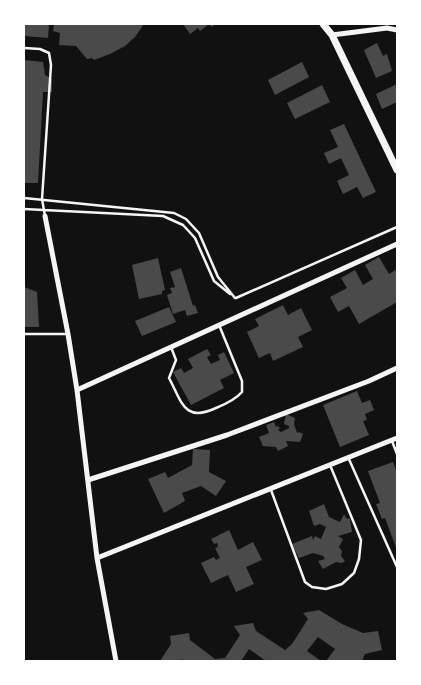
<svg xmlns="http://www.w3.org/2000/svg" width="421" height="685" viewBox="0 0 421 685" font-family="Lora,serif">
<style>
.building{fill:#4a4a4a}
.lines{fill:none;stroke-linecap:round;stroke-linejoin:round}
.service{stroke:#f5f5f5;stroke-width:2.5}
.minor{stroke:#f5f5f5;stroke-width:5}
.tertiary{stroke:#f5f5f5;stroke-width:7}
</style>
<rect width="100%" height="100%" fill="#111"/>
<!-- building -->
<path class="building" d="M 24,24 L 49,24 L 48,38 L 24,36 Z
M 54,24 L 144,24 L 135,37 L 125,46 L 110,54 L 94,60 L 92,58 L 87,59 L 76,46 L 59,45 L 60,33 L 53,31 Z
M 183,24 L 215,24 L 212,27 L 209,24 L 200,31 L 198,28 L 190,34 Z
M 377,43 L 383,56 L 387,54 L 392,71 L 376,78 L 364,50 Z
M 24,60 L 43,62 L 45,75 L 52,79 L 52,92 L 43,92 L 38,183 L 24,183 Z
M 302,62 L 309,77 L 275,95 L 268,80 Z
M 397,84 L 397,102 L 382,109 L 376,94 Z
M 322,85 L 330,102 L 295,119 L 287,103 Z
M 344,124 L 376,192 L 363,198 L 357,187 L 343,194 L 337,181 L 349,175 L 341,158 L 329,164 L 324,153 L 338,147 L 330,130 Z
M 379,257 L 389,274 L 397,269 L 397,302 L 359,324 L 349,306 L 338,312 L 330,297 L 347,288 L 341,278 L 355,270 L 363,285 L 373,279 L 365,265 Z
M 158,258 L 165,290 L 162,291 L 162,294 L 139,299 L 132,265 Z
M 181,268 L 193,306 L 195,305 L 198,313 L 187,316 L 185,310 L 173,314 L 167,295 L 172,293 L 170,288 L 175,287 L 170,272 Z
M 24,287 L 37,292 L 39,327 L 24,327 Z
M 283,305 L 288,315 L 301,308 L 312,330 L 298,337 L 303,347 L 273,361 L 270,353 L 259,358 L 247,332 L 259,326 L 255,319 Z
M 169,307 L 176,322 L 142,336 L 135,321 Z
M 207,349 L 211,355 L 207,357 L 211,364 L 220,360 L 218,355 L 224,352 L 234,373 L 220,380 L 224,388 L 191,405 L 173,372 L 181,368 L 184,373 L 193,368 L 188,359 Z
M 357,391 L 362,403 L 370,400 L 374,410 L 365,414 L 367,420 L 363,421 L 369,435 L 340,447 L 323,405 Z
M 286,414 L 295,418 L 294,424 L 297,433 L 299,432 L 303,434 L 300,442 L 286,441 L 288,446 L 278,451 L 276,447 L 263,446 L 259,437 L 269,433 L 266,425 L 274,422 L 276,427 L 278,426 L 280,428 L 278,430 L 281,432 L 289,428 L 289,426 L 284,424 Z
M 193,449 L 210,450 L 209,472 L 226,481 L 216,496 L 201,486 L 182,493 L 185,501 L 164,513 L 148,479 L 165,472 L 168,478 L 192,465 Z
M 393,462 L 397,473 L 397,550 L 385,518 L 382,519 L 376,504 L 380,503 L 368,471 Z
M 324,504 L 329,517 L 340,522 L 344,514 L 346,518 L 350,519 L 352,532 L 338,536 L 343,539 L 339,547 L 342,551 L 341,556 L 345,561 L 342,563 L 336,562 L 323,569 L 318,561 L 325,559 L 323,556 L 313,553 L 299,558 L 292,544 L 312,536 L 313,540 L 315,536 L 321,539 L 326,527 L 320,524 L 314,526 L 309,511 Z
M 229,530 L 238,550 L 253,542 L 262,560 L 246,567 L 254,584 L 236,592 L 228,575 L 211,583 L 201,563 L 214,557 L 216,560 L 220,558 L 215,548 L 218,547 L 217,543 L 214,544 L 211,539 Z
M 319,610 L 342,624 L 363,633 L 378,631 L 382,650 L 365,654 L 362,661 L 326,661 L 335,649 L 318,637 L 307,651 L 321,661 L 266,661 L 249,649 L 241,661 L 184,661 L 182,659 L 180,661 L 160,661 L 171,644 L 170,636 L 189,633 L 190,640 L 215,659 L 225,658 L 240,635 L 234,626 L 253,623 L 256,631 L 285,650 L 292,644 L 308,619 L 303,613 Z"/>
<g class="lines">
<!-- service -->
<path class="service" d="M 24,48 L 40,49 L 49,53 L 51,65 L 42,199 L 45,216
M 24,198 L 174,213 L 186,219 L 199,233 L 218,277 L 235,298
M 24,209 L 163,216 L 183,225 L 195,238 L 214,281 L 230,294
M 236,298 L 397,227
M 24,334 L 67,334
M 171,347 L 176,360 L 169,378 C 182,402 184,423 216,408 C 226,404 235,400 242,392 L 242,381 L 219,325
M 392,441 L 397,454
M 348,457 L 397,567
M 271,490 L 305,582 L 312,587 L 326,589 L 342,584 L 354,573 L 359,559 L 361,540 L 330,465"/>
<!-- minor -->
<path class="minor" d="M 332,35 L 387,28 L 397,30
M 45,216 L 68,334 L 77,390 L 97,558 L 116,661
M 77,390 L 397,244
M 88,480 L 227,435 L 369,381 L 397,368
M 97,558 L 397,438"/>
<!-- tertiary -->
<path class="tertiary" d="M 323,24 L 332,35 L 397,170"/>
</g>
<!-- border -->
<rect width="421" height="685" fill="none" stroke="#ffffff" stroke-width="50"/>
</svg>
